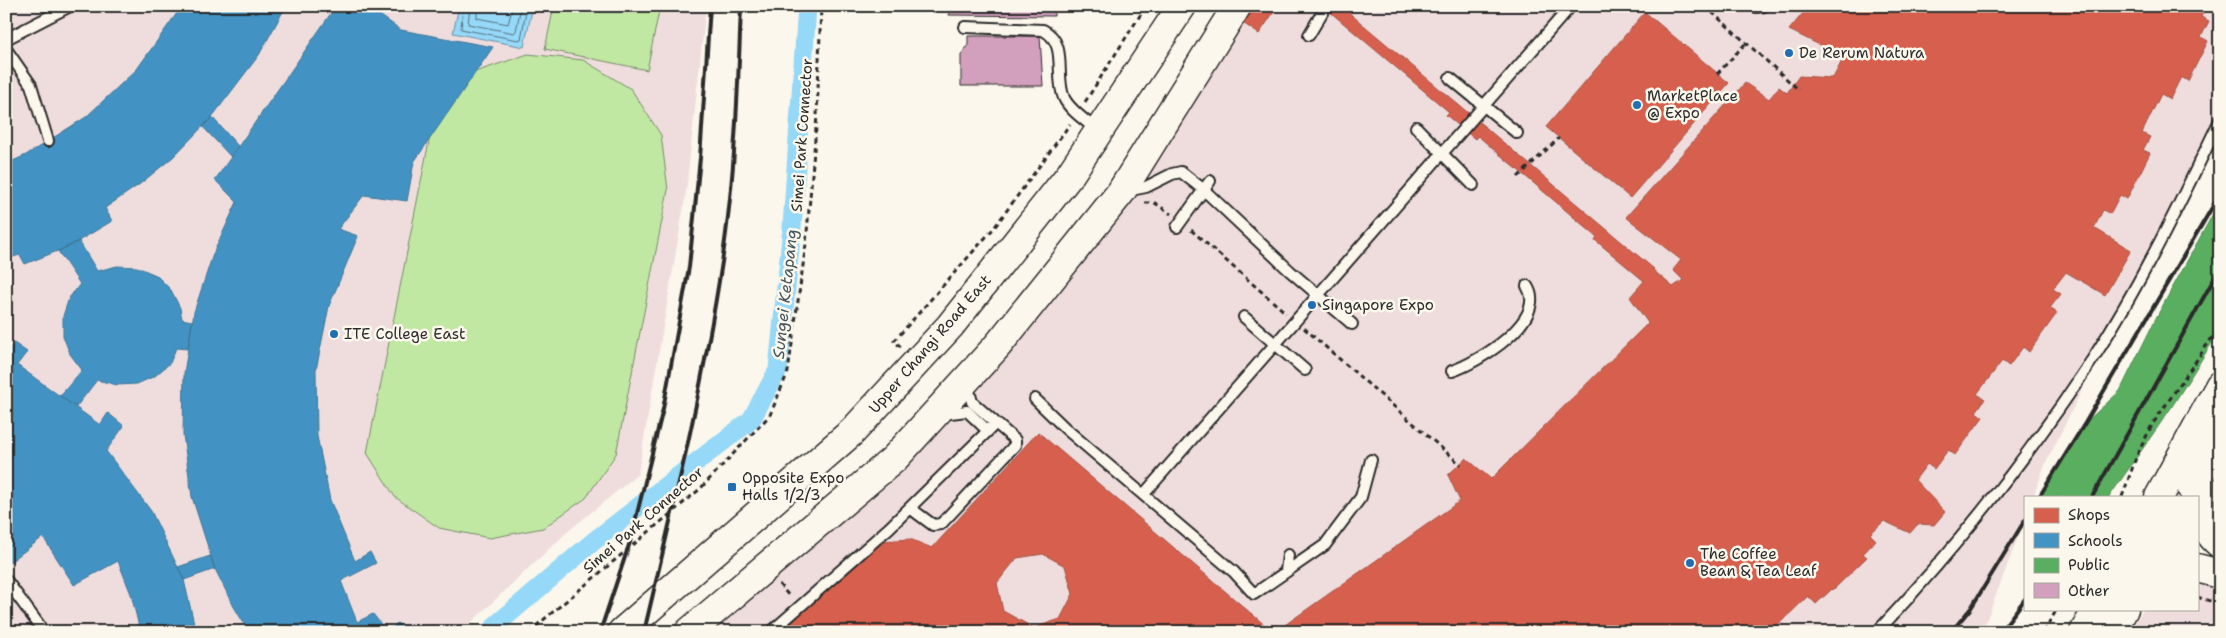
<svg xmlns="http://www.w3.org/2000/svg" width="2226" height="638" viewBox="0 0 2226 638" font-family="'Shantell Sans',sans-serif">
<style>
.built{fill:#efddde}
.green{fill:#c1e8a3;stroke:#768a67}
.water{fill:#95d8f7;stroke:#6b93a5}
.shops{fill:#d6604d;stroke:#a35043;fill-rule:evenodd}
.schools{fill:#4393c3;stroke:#3c7495}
.public{fill:#5aae61;stroke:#4c8751}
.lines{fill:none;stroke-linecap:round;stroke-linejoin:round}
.shore{stroke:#55707d;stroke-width:1}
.canal{stroke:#95d8f7;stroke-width:19}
.building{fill:#d2a0bc;stroke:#2b2b2b}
.lane-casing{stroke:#2b2b2b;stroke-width:14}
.secondary-casing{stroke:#2b2b2b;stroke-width:31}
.primary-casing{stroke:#2b2b2b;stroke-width:31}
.path{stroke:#2b2b2b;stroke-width:3;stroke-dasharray:5 4;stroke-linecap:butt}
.lane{stroke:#fbf7ec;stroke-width:10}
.secondary{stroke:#fbf7ec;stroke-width:28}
.primary{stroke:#fbf7ec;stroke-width:28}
.rail{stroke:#2b2b2b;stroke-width:4}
.poi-dot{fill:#1f6fb2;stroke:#fbf7ec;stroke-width:2}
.labels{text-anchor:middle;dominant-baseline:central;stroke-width:5;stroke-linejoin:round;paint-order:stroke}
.poi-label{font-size:15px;fill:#2b2b2b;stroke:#fbf7ec;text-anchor:start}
.street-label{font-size:15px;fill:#2b2b2b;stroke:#fbf7ec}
.water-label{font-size:16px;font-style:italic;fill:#46565e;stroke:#fbf7ec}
</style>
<rect width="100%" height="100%" fill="#fbf7ec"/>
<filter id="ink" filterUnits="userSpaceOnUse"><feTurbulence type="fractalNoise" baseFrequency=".02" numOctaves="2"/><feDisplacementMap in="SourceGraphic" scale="10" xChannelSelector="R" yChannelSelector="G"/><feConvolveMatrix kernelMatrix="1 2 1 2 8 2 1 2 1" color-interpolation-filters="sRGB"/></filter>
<g filter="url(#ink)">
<!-- built -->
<path class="built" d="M 6,6 L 706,6 L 686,193 L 638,474 L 566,533 L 461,632 L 6,632 Z
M 1226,6 L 2220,6 L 2220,110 L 2045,465 L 2033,497 L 2025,497 L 2025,519 L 1982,632 L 691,632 L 887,456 L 1045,274 L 1126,160 Z
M 2197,580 L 2220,587 L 2220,632 L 2128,632 L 2144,609 L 2197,609 Z"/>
<!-- green -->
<path class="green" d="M 554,6 L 660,6 L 647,70 L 545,49 Z
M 528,54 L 583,60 L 631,89 L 661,135 L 668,190 L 616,454 L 586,498 L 543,528 L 490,538 L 439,528 L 395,497 L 367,453 L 435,111 L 475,72 Z"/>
<!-- water -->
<path class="water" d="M 459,6 L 533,6 L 524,47 L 453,33 Z"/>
<!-- shops -->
<path class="shops" d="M 1218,6 L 1249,6 L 1252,8 L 1253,6 L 1278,6 L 1259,34 Z
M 1323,6 L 1341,6 L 1654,269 L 1653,270 L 1673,287 L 1683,280 L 1673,270 L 1681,260 L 1626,217 L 1745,83 L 1769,99 L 1779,87 L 1787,93 L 1799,76 L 1833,78 L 1844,57 L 1789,30 L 1809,6 L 2206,6 L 2201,17 L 2209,21 L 2201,37 L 2208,41 L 2188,81 L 2181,77 L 2170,99 L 2161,94 L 2142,133 L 2150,137 L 2143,150 L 2150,153 L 2127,199 L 2120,195 L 2110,214 L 2103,210 L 2094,228 L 2131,250 L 2105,295 L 2066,272 L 2053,289 L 2061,294 L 2050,308 L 2057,313 L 2029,352 L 2023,347 L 2009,366 L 2002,361 L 1977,394 L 1985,399 L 1976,412 L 1983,417 L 1955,455 L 1948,450 L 1934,469 L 1927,464 L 1915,480 L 1945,512 L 1934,525 L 1918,524 L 1910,533 L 1884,521 L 1870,534 L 1876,540 L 1863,554 L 1867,557 L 1833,590 L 1832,589 L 1816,604 L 1808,596 L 1777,626 L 1783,632 L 1275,632 L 1460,501 L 1448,475 L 1466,458 L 1491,479 L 1648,323 L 1630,297 L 1644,281 L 1595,240 L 1597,237 L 1478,136 L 1475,139 L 1446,115 L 1449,112 Z
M 1645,12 L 1729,83 L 1630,198 L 1546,127 Z
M 1038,432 L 1273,632 L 781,632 L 881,541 L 910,539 L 932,548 ZM 1043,554 L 1065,566 L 1073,594 L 1060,619 L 1034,628 L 1003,611 L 997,583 L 1017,558 Z"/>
<!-- schools -->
<path class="schools" d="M 182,6 L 286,6 L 259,55 L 212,117 L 173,157 L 140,184 L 105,208 L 112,221 L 70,246 L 25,264 L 20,255 L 6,259 L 6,164 L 26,155 L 86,117 L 137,69 Z
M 336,6 L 377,6 L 374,11 L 401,30 L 493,47 L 414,162 L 407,201 L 364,195 L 338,229 L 358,236 L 329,306 L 316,370 L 317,436 L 330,500 L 355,561 L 370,552 L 376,563 L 341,581 L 357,622 L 373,614 L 387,632 L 249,632 L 233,605 L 215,569 L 192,497 L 183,435 L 184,373 L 194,312 L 213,254 L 237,202 L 215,180 Z
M 212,117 L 238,146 L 231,157 L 203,127 Z
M 79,241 L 97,271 L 117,266 L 137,267 L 156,275 L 171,290 L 180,308 L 182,319 L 192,321 L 188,349 L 176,348 L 170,363 L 155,376 L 137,384 L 117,385 L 97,380 L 76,407 L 60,396 L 82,370 L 70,354 L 63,336 L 63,316 L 69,298 L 80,284 L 58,251 Z
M 14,343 L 27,352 L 17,365 L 100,425 L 108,413 L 124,426 L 106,451 L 151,511 L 184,580 L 196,632 L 140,631 L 131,594 L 118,561 L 74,585 L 43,537 L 6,565 L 6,353 Z
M 210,556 L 215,569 L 184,580 L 178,567 Z
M 397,623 L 411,632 L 389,632 Z"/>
<!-- public -->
<path class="public" d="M 2220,201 L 2220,329 L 2210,346 L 2171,408 L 2109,497 L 2039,497 L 2085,423 L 2120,391 L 2156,318 Z"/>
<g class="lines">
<!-- shore -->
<path class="shore" d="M 463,6 L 461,29 L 518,40 L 521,39 L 527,6
M 470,6 L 468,24 L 514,33 L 516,31 L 521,6
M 477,6 L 477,18 L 508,24 L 513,6"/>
<!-- canal -->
<path class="canal" d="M 492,632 L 496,625 L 594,541 L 751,420 L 778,370 L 792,227 L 807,6"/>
</g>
<!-- building -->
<path class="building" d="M 950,6 L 1054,6 L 1054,16 L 949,15 Z
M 968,36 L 1040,36 L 1043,86 L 961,86 L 961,55 L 968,45 Z"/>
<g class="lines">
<defs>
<path id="lane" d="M 1756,7 L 1764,6
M 965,27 L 1043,30 C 1069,43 1054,76 1064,98 C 1070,111 1088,122 1098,131
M 1309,35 L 1326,6
M 6,39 L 70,6
M 6,49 L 31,85 L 48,141
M 1450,78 L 1517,133
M 1416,127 L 1473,185
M 1126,191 L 1146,187 L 1172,174 L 1181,172 L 1204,190 L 1290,271 L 1352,324
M 1177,227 L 1210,181
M 1244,317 L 1305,370
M 1452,371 C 1477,363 1549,320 1527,286
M 1035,399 L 1066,429 L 1234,572 L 1254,594 L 1325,545 L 1361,497 L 1371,460
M 942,414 L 967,411 L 988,431
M 1144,494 L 1571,6
M 910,508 L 933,525 L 941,524 L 1015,445 L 1015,440 L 972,402 L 967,383
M 1286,571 L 1288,555
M 6,580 L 39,625 L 41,632
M 771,632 L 889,528 L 995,424
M 1877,632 C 1956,548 2029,456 2092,360 C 2141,284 2181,201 2220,120"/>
<path id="secondary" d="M 2200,472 C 2199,499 2197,526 2220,544
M 2192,489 L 2220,438
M 2159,497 L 2220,385
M 2197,568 L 2220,574
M 2084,632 L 2097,609
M 2111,632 L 2124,609"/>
<path id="primary" d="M 622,632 L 853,431 L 950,326 L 1069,176 L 1182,6
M 689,632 L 894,459 L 998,345 L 1121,192 L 1237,6"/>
</defs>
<!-- lane casing -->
<use href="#lane" class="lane-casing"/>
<!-- secondary casing -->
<use href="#secondary" class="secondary-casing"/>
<!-- primary casing -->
<use href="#primary" class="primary-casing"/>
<!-- path -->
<path class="path" d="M 1705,6 L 1799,90
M 1717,74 L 1746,43
M 1085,102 L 1146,6
M 1518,177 L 1559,138
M 1145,203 L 1155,203 L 1171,214
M 1191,230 L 1286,313
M 1304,328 L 1461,465
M 901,347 L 894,341 L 994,228 L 1070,124
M 2122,497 L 2137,455 L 2152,425 L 2220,326
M 779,584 L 790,597
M 2197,597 L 2220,604
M 529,632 L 700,489 L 770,415 L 788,372 L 806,244 L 817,116 L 821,6
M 2044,632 L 2057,609"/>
<!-- lane -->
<use href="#lane" class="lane"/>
<!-- secondary -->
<use href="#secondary" class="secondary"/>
<!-- primary -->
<use href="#primary" class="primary"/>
<!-- rail -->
<path class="rail" d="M 2039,497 L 2085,423 L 2220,194
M 2092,497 L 2220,268
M 600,632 L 630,542 L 663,409 L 689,267 L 700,158 L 710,6
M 644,632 C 673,509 703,387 722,262 C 735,177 738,92 741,6
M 1951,632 L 1971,608 L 2025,520
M 2000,632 L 2025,599"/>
</g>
</g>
<!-- markers -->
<g class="poi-dot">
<circle cx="1789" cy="53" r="5"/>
<circle cx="1637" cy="105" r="5"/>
<circle cx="1312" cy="305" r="5"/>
<circle cx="334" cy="334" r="5"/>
<rect x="727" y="482" width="10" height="10" rx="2.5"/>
<circle cx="1690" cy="563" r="5"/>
</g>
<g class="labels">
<!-- poi labels -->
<g class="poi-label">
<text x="1799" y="53">De Rerum Natura</text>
<text x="1647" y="96">MarketPlace<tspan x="1647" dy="17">@ Expo</tspan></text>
<text x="1322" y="305">Singapore Expo</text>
<text x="344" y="334">ITE College East</text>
<text x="742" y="478">Opposite Expo<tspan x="742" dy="17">Halls 1/2/3</tspan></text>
<text x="1700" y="554">The Coffee<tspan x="1700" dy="17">Bean &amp; Tea Leaf</tspan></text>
</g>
<!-- street labels -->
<g class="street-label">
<text transform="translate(802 135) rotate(-86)">Simei Park Connector</text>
<text transform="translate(930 344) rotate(-49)">Upper Changi Road East</text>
<text transform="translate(643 520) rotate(-41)">Simei Park Connector</text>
</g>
<!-- water labels -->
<g class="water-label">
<text transform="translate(785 294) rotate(-84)">Sungei Ketapang</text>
</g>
</g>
<!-- margin -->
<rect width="2226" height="638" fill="none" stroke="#fbf7ec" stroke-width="25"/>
<rect x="12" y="12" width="2201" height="613" fill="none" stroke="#2b2b2b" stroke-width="2" filter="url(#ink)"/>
<!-- legend -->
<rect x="2024" y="496" width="175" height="115" fill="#fbf7ec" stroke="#a8a59f"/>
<rect x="2034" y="508" width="25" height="15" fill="#d6604d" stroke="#a8a59f"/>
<text x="2068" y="520" font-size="15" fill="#2b2b2b">Shops</text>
<rect x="2034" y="533" width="25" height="15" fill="#4393c3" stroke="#a8a59f"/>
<text x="2068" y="546" font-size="15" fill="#2b2b2b">Schools</text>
<rect x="2034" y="558" width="25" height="15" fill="#5aae61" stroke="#a8a59f"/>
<text x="2068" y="570" font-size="15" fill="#2b2b2b">Public</text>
<rect x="2034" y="583" width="25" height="15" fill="#d2a0bc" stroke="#a8a59f"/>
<text x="2068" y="596" font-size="15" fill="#2b2b2b">Other</text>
</svg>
